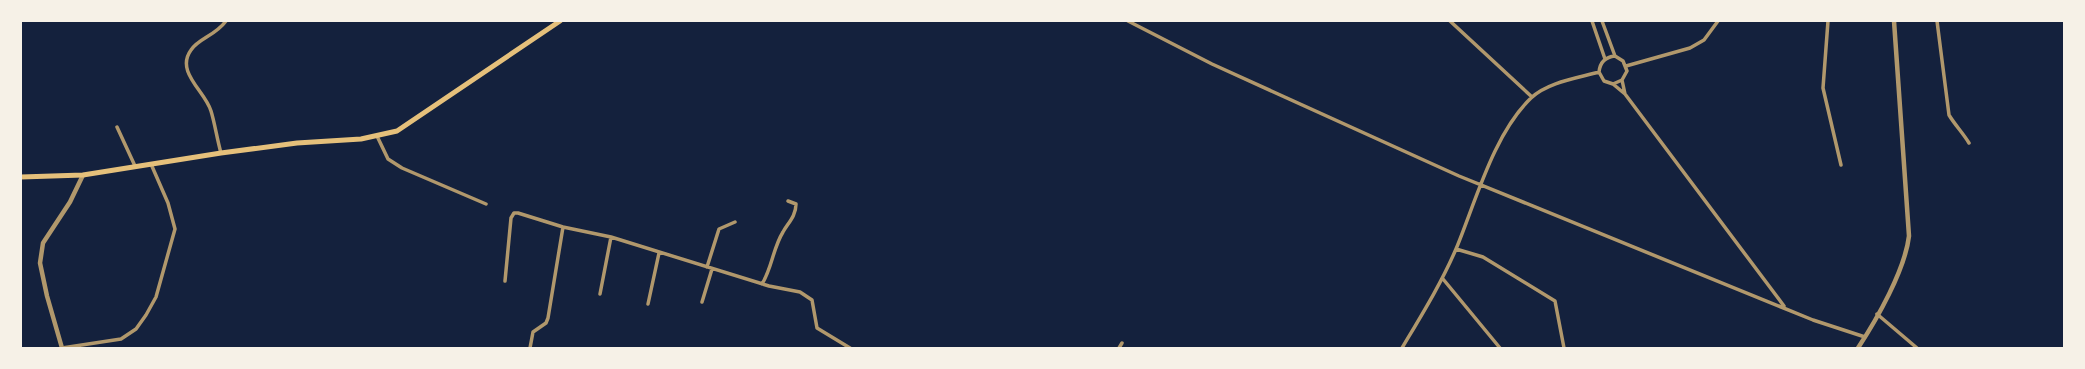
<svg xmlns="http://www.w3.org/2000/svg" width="2085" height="369" viewBox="0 0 2085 369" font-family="'Source Sans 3',sans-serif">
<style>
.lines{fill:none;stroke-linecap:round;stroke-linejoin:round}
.minor{stroke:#b1986c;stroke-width:3.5}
.tertiary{stroke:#b1986c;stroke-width:4.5}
.secondary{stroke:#e5c07b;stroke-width:5}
</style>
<rect width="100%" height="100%" fill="#14213d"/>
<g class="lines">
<!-- minor -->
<path class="minor" d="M 1128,21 L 1212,64 L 1459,176 L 1813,320 L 1865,337
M 1450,21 L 1532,97
M 1592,21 L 1605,59
M 1602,21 L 1615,56
M 1828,21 L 1823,88 L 1841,165
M 1937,21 L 1949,115 C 1955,125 1963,133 1969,143
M 1626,66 L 1690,48 L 1704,40 L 1718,21
M 1622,80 L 1613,84 L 1604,81 L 1599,72 C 1600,62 1605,57 1615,56 L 1623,61 L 1627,71 L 1622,80 L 1625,94
M 1613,84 L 1625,94 L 1784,306
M 117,127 L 135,166
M 377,136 L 388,159 L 402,168 L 486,204
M 221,153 C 217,139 215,124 211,111 C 205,91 175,72 191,50 C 199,38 215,36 226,21
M 1456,249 L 1483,257 L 1555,301 L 1564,348
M 707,267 L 719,229 L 735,222
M 1443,279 L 1500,348
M 505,281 L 511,218 L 514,213 L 518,213 L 563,227 L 611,237 L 769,286 L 800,292 L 812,300 L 817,328 L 850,348
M 762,284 C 772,268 773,248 783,232 C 788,223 796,216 796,204 L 788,201
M 600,294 L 611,237
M 702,302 L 712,269
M 648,304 L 659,253
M 1877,314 L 1917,348
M 62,348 L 121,339 L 136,329 L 146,315 L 156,297 L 175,229 L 168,203 L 151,164
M 530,348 L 533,332 L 546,323 L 548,318 L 563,227
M 1119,348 L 1122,343
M 1402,348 C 1421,316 1441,284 1456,249 C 1476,201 1493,135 1531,98 C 1548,82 1578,78 1599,72"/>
<!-- tertiary -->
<path class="tertiary" d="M 62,348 L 47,296 L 40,263 L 43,243 L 70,202 L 83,175
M 1858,348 C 1877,319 1905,270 1909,236 L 1894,21"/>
<!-- secondary -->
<path class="secondary" d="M 21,177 L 83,175 L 221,153 L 297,143 L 361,139 L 397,131 L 560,21"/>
</g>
<!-- border -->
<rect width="2085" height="369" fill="none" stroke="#f6f1e7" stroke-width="44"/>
</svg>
